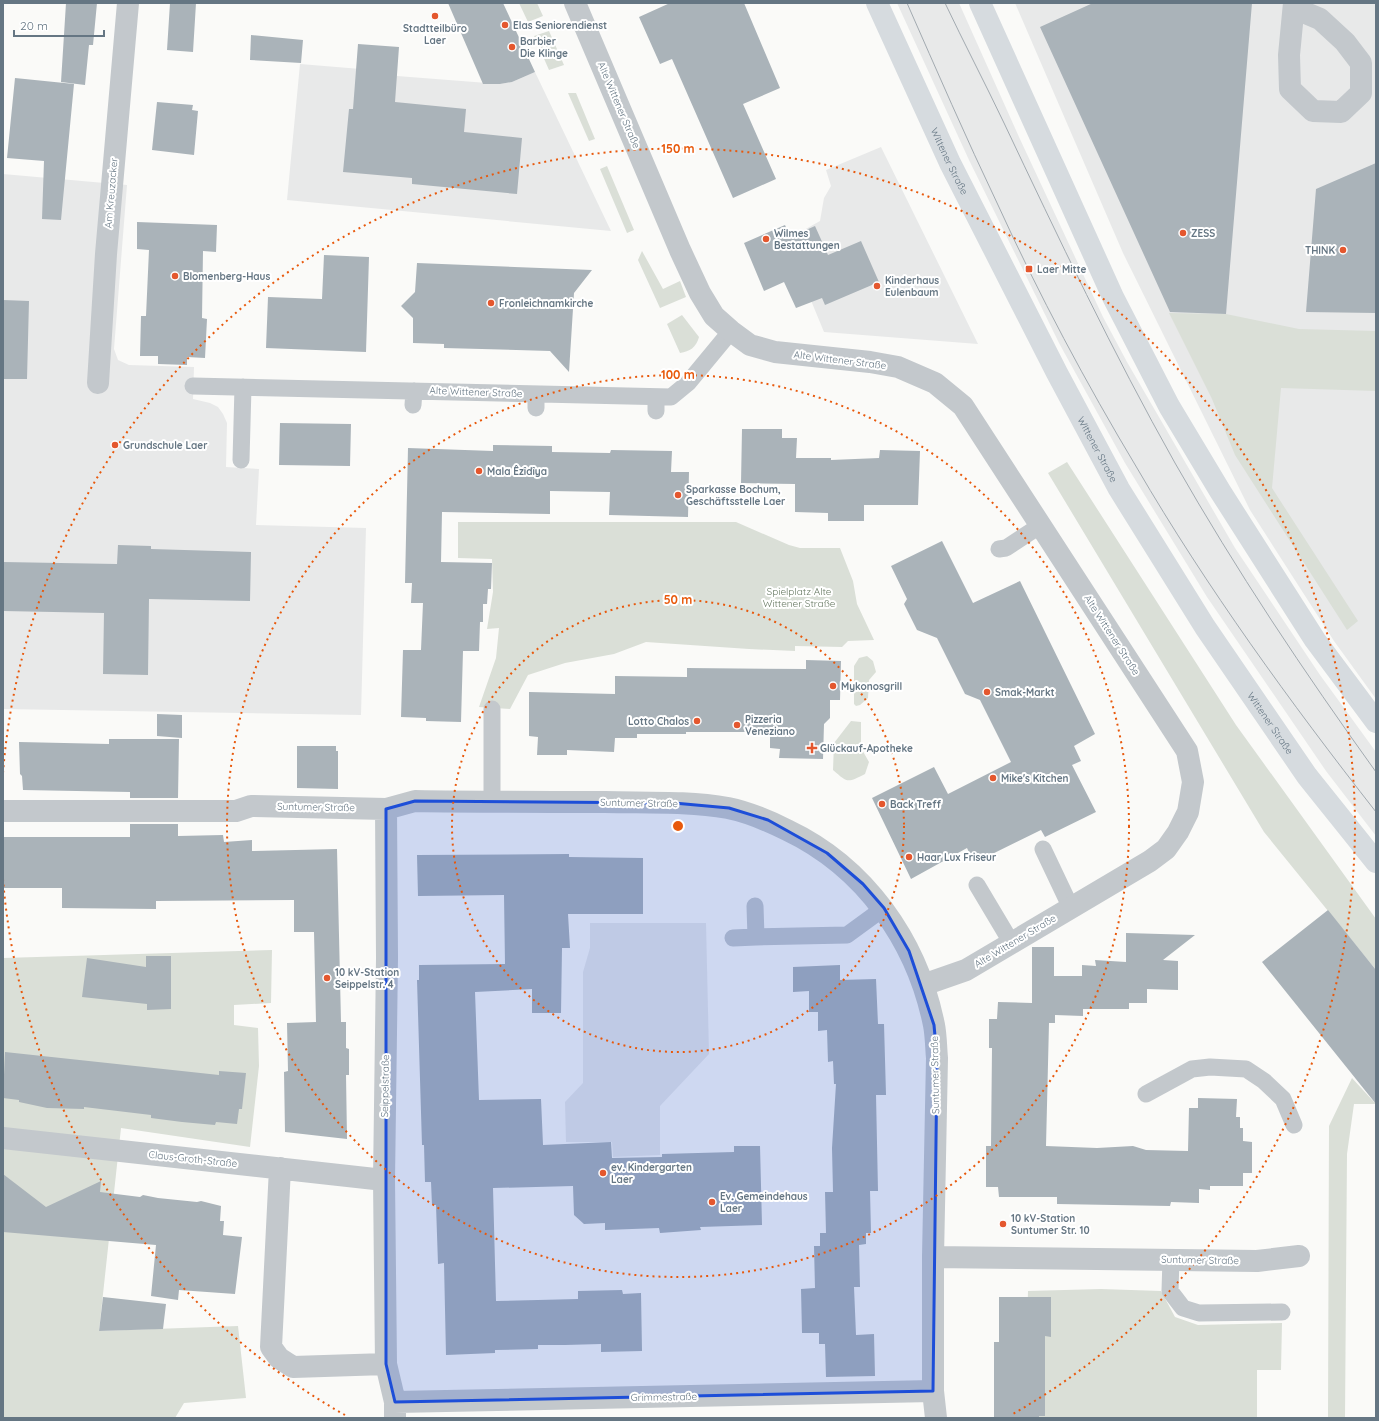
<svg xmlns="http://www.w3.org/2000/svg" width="1379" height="1421" viewBox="0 0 1379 1421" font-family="Quicksand,sans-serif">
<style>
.built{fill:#e8e9e9}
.green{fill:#dadfd7}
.building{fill:#aab3b9}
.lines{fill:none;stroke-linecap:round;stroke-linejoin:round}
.lane{stroke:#c3c8cc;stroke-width:17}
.street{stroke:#c3c8cc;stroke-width:22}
.primary{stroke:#d6dbdf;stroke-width:22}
.tram{stroke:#a2aab0;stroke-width:1}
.marked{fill:#1d4ed8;fill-opacity:0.2;stroke:#1d4ed8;stroke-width:3;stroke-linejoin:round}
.ring{fill:none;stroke:#e8590c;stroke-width:2;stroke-dasharray:2 4}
.poi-dot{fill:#e4572e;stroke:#fff;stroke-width:1.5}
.labels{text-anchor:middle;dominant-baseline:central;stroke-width:4;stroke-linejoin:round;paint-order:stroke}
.poi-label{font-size:10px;font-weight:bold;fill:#657683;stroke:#fff;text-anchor:start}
.street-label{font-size:10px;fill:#657683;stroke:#fff}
.park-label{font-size:10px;fill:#687a64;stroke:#fff}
.centre{fill:#e8590c;stroke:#fff;stroke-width:2}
.ring-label{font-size:12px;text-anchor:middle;font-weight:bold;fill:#e8590c;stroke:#fff;stroke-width:4;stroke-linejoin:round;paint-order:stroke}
</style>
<rect width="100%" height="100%" fill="#fafaf8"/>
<!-- built -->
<path class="built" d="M 897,3 L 959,3 L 1019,137 L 1103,317 L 1127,362 L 1235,548 L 1320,675 L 1376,752 L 1376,836 L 1326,771 L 1207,597 L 1125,463 L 1059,343 L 969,160 Z
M 1015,3 L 1376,3 L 1376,699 L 1334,641 L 1250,510 L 1123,253 Z
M 300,64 L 397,72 L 397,76 L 500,84 L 512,82 L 535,72 L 611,231 L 287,200 Z
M 881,147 L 978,344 L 824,332 L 786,240 L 820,221 L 824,198 L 831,186 L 826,170 Z
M 3,174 L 127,185 L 114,349 L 118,360 L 129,365 L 194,367 L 193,399 L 210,403 L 218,407 L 223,414 L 227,423 L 226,467 L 259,469 L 256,525 L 366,528 L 361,715 L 3,709 Z
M 590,923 L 706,923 L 709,1054 L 660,1106 L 660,1155 L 613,1157 L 612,1142 L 566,1142 L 565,1102 L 583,1083 L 583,972 L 590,948 Z"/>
<!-- green -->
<path class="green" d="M 519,3 L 537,3 L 543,16 L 528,22 Z
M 549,31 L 564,65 L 549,70 L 534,36 Z
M 568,93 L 576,93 L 595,139 L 589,141 Z
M 607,166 L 634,230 L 627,233 L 600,169 Z
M 642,251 L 663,289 L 680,281 L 686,297 L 660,308 L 638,260 Z
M 1169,313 L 1226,314 L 1299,329 L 1376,331 L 1376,391 L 1281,388 L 1272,488 L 1358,621 L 1347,630 L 1235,455 L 1212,399 Z
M 682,315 L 699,337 C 696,348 690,351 680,353 L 667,324 Z
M 1067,462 L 1236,725 L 1376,919 L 1376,970 L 1264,832 L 1048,473 Z
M 458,522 L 736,522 L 789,545 L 800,548 L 840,548 L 853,581 L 857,604 L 874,640 L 848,641 L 842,647 L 795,646 L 795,651 L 749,649 L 646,642 L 614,654 L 565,663 L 528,675 L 510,709 L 479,707 L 496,658 L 499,628 L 487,629 L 493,592 L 492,559 L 458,558 Z
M 867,656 L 873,661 L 876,672 L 869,680 L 868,698 L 860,705 L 856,706 L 854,704 L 854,666 L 859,658 Z
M 851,721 L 861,722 L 861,748 L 869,762 L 865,774 C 847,783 848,783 833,770 L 834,743 Z
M 272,950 L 271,1003 L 234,1005 L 234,1025 L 258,1028 L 259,1066 L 250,1147 L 121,1128 L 99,1331 L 238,1326 L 246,1398 L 184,1403 L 175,1418 L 3,1418 L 3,958 Z
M 1352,1078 L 1374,1102 L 1376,1101 L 1376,1104 L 1354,1104 L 1347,1154 L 1345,1418 L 1328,1418 L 1329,1126 Z
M 1101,1289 L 1161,1291 L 1175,1317 L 1198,1325 L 1282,1323 L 1281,1370 L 1257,1370 L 1257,1418 L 1025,1418 L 1028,1291 Z"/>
<!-- building -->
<path class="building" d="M 66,3 L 97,3 L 93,45 L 89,45 L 85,85 L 61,82 Z
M 170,3 L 196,3 L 193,52 L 167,50 Z
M 448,3 L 503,3 L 535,72 L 512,82 L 500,84 L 483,84 Z
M 670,3 L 744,3 L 780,88 L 743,104 L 776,179 L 733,198 L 672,59 L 660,64 L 639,17 Z
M 1093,3 L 1252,3 L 1226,314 L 1170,312 L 1040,27 Z
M 251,35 L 303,40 L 301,63 L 250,60 Z
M 358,44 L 399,47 L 395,102 L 466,109 L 464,132 L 522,138 L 517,194 L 412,184 L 412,178 L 343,172 L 349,109 L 353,109 Z
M 15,78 L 74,84 L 61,220 L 42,219 L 44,161 L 7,158 Z
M 157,102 L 193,105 L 192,110 L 198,111 L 194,155 L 152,150 Z
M 1376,163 L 1376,313 L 1306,312 L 1316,189 Z
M 137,222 L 217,225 L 216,252 L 203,251 L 202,318 L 207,319 L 205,358 L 187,357 L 187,365 L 158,364 L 158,356 L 140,356 L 141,316 L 146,316 L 149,250 L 137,249 Z
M 785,225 L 790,237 L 815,226 L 828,255 L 861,241 L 879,282 L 825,305 L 822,298 L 796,308 L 784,282 L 764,291 L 744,243 Z
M 324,255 L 369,257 L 366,352 L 266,348 L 268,297 L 322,299 Z
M 417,263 L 592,270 L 574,293 L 569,372 L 550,351 L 444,348 L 444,344 L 413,343 L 413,318 L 401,306 L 415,292 Z
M 3,300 L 29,301 L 27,379 L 3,379 Z
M 280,423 L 351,424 L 350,466 L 279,465 Z
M 742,429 L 782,429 L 782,438 L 797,438 L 796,458 L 831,458 L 831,460 L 879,458 L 880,450 L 920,451 L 918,505 L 864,505 L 864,521 L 828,521 L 828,513 L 795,512 L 795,484 L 741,483 Z
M 493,445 L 552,446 L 552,452 L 610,453 L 611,450 L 672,451 L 671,472 L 689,472 L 688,517 L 609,515 L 610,492 L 550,491 L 550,514 L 442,512 L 441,562 L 492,563 L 491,589 L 488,589 L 487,604 L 483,604 L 483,622 L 480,622 L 479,651 L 463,651 L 461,722 L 426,721 L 426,718 L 401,717 L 403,650 L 421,650 L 423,603 L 411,603 L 412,583 L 405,583 L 408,448 L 493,451 Z
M 942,541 L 973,603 L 1020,581 L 1095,734 L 1074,746 L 1081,761 L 1072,765 L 1096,812 L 1045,837 L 1041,830 L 974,863 L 967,848 L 911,879 L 872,798 L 934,767 L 948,794 L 1011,762 L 980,700 L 965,694 L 937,638 L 917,630 L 904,604 L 907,599 L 891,566 Z
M 118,545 L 151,546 L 151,549 L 251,552 L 250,601 L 149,599 L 148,675 L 103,674 L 104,613 L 3,611 L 3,562 L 117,564 Z
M 806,660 L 841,661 L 840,700 L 830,700 L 830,718 L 824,724 L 823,759 L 779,758 L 780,749 L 770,748 L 770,732 L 686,732 L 686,734 L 637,734 L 637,738 L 615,738 L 614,752 L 567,750 L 567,755 L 537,755 L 538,737 L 529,736 L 529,692 L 615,694 L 615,676 L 687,677 L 687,668 L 806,669 Z
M 157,714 L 182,715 L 182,738 L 157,736 Z
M 109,739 L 179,739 L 178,798 L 130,798 L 130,792 L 23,790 L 22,776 L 20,774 L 19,742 L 109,744 Z
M 297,746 L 336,746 L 336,751 L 338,751 L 338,789 L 297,788 Z
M 130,824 L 178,824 L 178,836 L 223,835 L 224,842 L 252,840 L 252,851 L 337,849 L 341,1022 L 346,1022 L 346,1048 L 349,1049 L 349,1075 L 346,1075 L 347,1139 L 285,1132 L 284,1072 L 288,1071 L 287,1023 L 316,1022 L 314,932 L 294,932 L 294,900 L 156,901 L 156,909 L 62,908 L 62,888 L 3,888 L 3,837 L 130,837 Z
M 569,854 L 569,857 L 643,858 L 643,914 L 568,914 L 570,948 L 562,948 L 561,1013 L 532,1013 L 532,989 L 475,992 L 479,1100 L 541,1099 L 543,1145 L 611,1142 L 612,1158 L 662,1157 L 662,1154 L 734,1152 L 734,1146 L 760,1146 L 762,1225 L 700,1227 L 701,1230 L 660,1233 L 659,1228 L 605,1230 L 605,1223 L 584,1224 L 574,1215 L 573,1186 L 493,1188 L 496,1301 L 578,1299 L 578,1291 L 622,1290 L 623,1294 L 641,1293 L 642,1351 L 601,1352 L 601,1344 L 565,1345 L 538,1345 L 538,1349 L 495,1350 L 495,1353 L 446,1355 L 444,1263 L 438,1264 L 436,1205 L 432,1205 L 431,1182 L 425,1182 L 424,1145 L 422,1145 L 417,980 L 419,980 L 419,965 L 505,964 L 504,895 L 418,896 L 417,855 Z
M 1328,910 L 1376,970 L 1376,1104 L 1262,962 Z
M 1126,933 L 1195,935 L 1163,960 L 1178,961 L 1178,990 L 1147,989 L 1147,1003 L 1129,1003 L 1129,1009 L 1083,1009 L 1083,1016 L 1055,1015 L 1055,1023 L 1049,1023 L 1046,1146 L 1097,1148 L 1133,1146 L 1146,1150 L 1188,1151 L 1189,1108 L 1198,1108 L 1198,1098 L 1237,1099 L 1236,1117 L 1240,1117 L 1240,1128 L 1243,1128 L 1243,1141 L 1252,1142 L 1252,1173 L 1243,1173 L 1243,1186 L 1210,1186 L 1210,1190 L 1199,1189 L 1199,1203 L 1171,1202 L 1170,1206 L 1057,1204 L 1057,1197 L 999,1197 L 998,1187 L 986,1187 L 986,1146 L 991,1146 L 992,1048 L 989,1048 L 989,1019 L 997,1019 L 998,1002 L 1032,1003 L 1032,947 L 1054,947 L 1054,976 L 1082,976 L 1082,965 L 1096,966 L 1095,960 L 1126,962 Z
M 146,956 L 171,956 L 171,1009 L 147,1010 L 147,1004 L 82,997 L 87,958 L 146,967 Z
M 840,965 L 840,980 L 876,979 L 878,1024 L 884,1024 L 886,1095 L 876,1095 L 878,1191 L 870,1191 L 871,1233 L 866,1233 L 866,1244 L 859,1245 L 860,1287 L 854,1287 L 856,1335 L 874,1334 L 875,1376 L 826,1377 L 825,1344 L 819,1344 L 819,1333 L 802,1333 L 801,1289 L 815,1288 L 814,1246 L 820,1246 L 820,1233 L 826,1233 L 825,1192 L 833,1192 L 832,1148 L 836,1084 L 834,1084 L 833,1061 L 828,1062 L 827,1030 L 818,1031 L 818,1012 L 809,1012 L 809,991 L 793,992 L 793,967 Z
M 5,1052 L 219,1075 L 219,1071 L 246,1073 L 242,1109 L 239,1109 L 237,1124 L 216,1122 L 215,1125 L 182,1122 L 151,1118 L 151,1115 L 84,1107 L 84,1109 L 47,1108 L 19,1102 L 19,1100 L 3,1098 Z
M 3,1174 L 46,1207 L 101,1181 L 100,1192 L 140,1197 L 143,1195 L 158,1198 L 197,1202 L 201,1201 L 221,1206 L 220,1221 L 224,1221 L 223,1235 L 242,1237 L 235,1294 L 179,1290 L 178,1300 L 151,1296 L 156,1245 L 3,1232 Z
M 103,1297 L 166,1304 L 163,1329 L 99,1331 Z
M 999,1297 L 1051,1297 L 1051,1337 L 1045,1336 L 1045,1416 L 1039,1416 L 1039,1418 L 994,1418 L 994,1342 L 999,1342 Z"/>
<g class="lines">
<!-- lane -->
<path class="lane" d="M 193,386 L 671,397 L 688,383 L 731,331
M 413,405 L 414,391
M 536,408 L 536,394
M 656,411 L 656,397
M 241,460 L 243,387
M 999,549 L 1006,548 L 1041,525
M 492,709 L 492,802
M 1043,849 L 1071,908
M 977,885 L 1011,942
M 755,906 L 756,937 L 847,935 L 884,908
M 733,938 L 756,937
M 1146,1094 L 1192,1069 L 1210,1067 L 1246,1069 L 1264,1081 L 1283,1099 L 1294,1125
M 1171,1259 L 1170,1291 L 1183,1308 L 1199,1313 L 1282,1312"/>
<!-- street -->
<path class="street" d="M 575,3 L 680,250 L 700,293 L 714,316 L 731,331 L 750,345 L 775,352 L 870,362 L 898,367 L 935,383 L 963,406 L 1187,751 L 1193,782 L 1188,812 L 1178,832 L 1166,849 L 1150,861 L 966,970 L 923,985
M 1294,3 L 1289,55 L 1290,89 L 1313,111 L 1341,112 L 1361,93 L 1361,63 L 1345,42 L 1320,19 L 1294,8
M 98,383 L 106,254 L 128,3
M 386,809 L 387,958 L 384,1180 L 386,1364 L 395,1402 L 395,1418
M 3,811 L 236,811 L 251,806 L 386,809 L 415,801 C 479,802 542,802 605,802 C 646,803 688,801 728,808 C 748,812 769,821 787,830 C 865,867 917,941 934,1025 C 936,1035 936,1047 937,1058 L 933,1257 L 933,1391 L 936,1418
M 3,1138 L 384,1180
M 280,1168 L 271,1347 L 279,1358 L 293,1367 L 386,1364
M 933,1257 L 1257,1261 L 1299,1256
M 395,1402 L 933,1391"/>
<!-- primary -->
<g class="primary">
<path id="s1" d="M 877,3 L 950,163 L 1057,373 L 1119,489 L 1205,627 L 1307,776 L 1376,862"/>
<path d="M 980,3 L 1113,297 L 1169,406 L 1220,491 L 1315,640 L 1376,722"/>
</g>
<!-- tram -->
<path class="tram" d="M 907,3 C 937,71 966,138 998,205 C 1039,295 1086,383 1137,468 C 1207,588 1290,702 1376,812
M 945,3 C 964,43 985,83 1004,123 C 1058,237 1113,353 1175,463 C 1236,570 1304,672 1376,772"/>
</g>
<!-- marked area -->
<path class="marked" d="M 415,801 L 674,803 L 729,808 L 768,820 L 827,853 L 863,884 L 884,908 L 909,951 L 934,1025 L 937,1058 L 933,1391 L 395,1402 L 386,1364 L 386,809 Z"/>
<!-- distance rings -->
<g class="ring">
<circle cx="678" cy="826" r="226"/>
<circle cx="678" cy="826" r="451"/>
<path d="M345 1415A677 677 0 0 1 3 879M3 773A677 677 0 1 1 1011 1415"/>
</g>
<!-- markers -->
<g class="poi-dot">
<circle cx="435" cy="16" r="4"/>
<circle cx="505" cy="25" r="4"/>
<circle cx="512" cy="47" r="4"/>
<circle cx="1183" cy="233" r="4"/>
<circle cx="766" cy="239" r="4"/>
<circle cx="1343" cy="250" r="4"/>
<rect x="1025" y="265" width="8" height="8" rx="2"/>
<circle cx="175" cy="276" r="4"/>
<circle cx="877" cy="286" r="4"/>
<circle cx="491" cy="303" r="4"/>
<circle cx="115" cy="445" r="4"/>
<circle cx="479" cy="471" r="4"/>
<circle cx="678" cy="495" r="4"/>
<circle cx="833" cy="686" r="4"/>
<circle cx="987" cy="692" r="4"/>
<circle cx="697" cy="721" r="4"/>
<circle cx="737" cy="725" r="4"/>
<path d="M810 742h4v4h4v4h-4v4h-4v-4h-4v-4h4z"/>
<circle cx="993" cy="778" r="4"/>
<circle cx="882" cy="804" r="4"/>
<circle cx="909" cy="857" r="4"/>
<circle cx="327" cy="978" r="4"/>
<circle cx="603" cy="1173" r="4"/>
<circle cx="712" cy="1202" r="4"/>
<circle cx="1003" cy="1224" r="4"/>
</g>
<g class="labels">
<!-- poi labels -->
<g class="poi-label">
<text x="513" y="25">Elas Seniorendienst</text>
<text x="435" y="28" text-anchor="middle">Stadtteilbüro<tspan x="435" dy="12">Laer</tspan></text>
<text x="520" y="41">Barbier<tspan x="520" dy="12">Die Klinge</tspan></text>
<text x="774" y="233">Wilmes<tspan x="774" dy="12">Bestattungen</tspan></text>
<text x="1191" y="233">ZESS</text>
<text x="1335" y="250" text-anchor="end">THINK</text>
<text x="1037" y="269">Laer Mitte</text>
<text x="183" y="276">Blomenberg-Haus</text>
<text x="885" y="280">Kinderhaus<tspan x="885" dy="12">Eulenbaum</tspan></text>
<text x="499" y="303">Fronleichnamkirche</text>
<text x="123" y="445">Grundschule Laer</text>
<text x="487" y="471">Mala Êzîdîya</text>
<text x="686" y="489">Sparkasse Bochum,<tspan x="686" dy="12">Geschäftsstelle Laer</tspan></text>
<text x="841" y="686">Mykonosgrill</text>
<text x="995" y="692">Smak-Markt</text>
<text x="745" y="719">Pizzeria<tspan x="745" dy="12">Veneziano</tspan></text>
<text x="689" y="721" text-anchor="end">Lotto Chalos</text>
<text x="820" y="748">Glückauf-Apotheke</text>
<text x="1001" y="778">Mike's Kitchen</text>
<text x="890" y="804">Back Treff</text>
<text x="917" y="857">Haar Lux Friseur</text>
<text x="335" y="972">10 kV-Station<tspan x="335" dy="12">Seippelstr. 4</tspan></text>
<text x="611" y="1167">ev. Kindergarten<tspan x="611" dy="12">Laer</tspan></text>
<text x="720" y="1196">Ev. Gemeindehaus<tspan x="720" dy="12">Laer</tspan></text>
<text x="1011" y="1218">10 kV-Station<tspan x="1011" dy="12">Suntumer Str. 10</tspan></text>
</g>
<!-- street labels -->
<g class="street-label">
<text transform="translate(619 105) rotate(67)">Alte Wittener Straße</text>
<text stroke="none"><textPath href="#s1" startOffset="174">Wittener Straße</textPath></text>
<text transform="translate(111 193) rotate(-85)">Am Kreuzacker</text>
<text transform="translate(840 360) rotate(7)">Alte Wittener Straße</text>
<text transform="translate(476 392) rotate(2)">Alte Wittener Straße</text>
<text stroke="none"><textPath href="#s1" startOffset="498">Wittener Straße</textPath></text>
<text transform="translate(1112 635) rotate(57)">Alte Wittener Straße</text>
<text stroke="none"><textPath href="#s1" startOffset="822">Wittener Straße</textPath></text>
<text transform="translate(639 803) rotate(1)">Suntumer Straße</text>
<text transform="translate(316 807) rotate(1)">Suntumer Straße</text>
<text transform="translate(1015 941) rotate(-31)">Alte Wittener Straße</text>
<text transform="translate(935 1075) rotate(-91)">Suntumer Straße</text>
<text transform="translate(385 1086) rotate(-89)">Seippelstraße</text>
<text transform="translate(193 1159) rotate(6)">Claus-Groth-Straße</text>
<text transform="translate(1200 1260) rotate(1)">Suntumer Straße</text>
<text transform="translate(664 1397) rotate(-1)">Grimmestraße</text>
</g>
<!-- park labels -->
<g class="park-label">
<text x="799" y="591">Spielplatz Alte<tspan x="799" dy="12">Wittener Straße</tspan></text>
</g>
</g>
<circle cx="678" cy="826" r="6" class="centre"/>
<g class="ring-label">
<text x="678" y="153">150 m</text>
<text x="678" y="379">100 m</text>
<text x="678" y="604">50 m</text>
</g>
<!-- border -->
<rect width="1379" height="1421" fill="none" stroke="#657683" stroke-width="8"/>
<!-- scale -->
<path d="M14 30v6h90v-6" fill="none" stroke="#657683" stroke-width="2"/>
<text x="20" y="30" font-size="12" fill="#657683" stroke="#ffffff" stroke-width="3" paint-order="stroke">20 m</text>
</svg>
